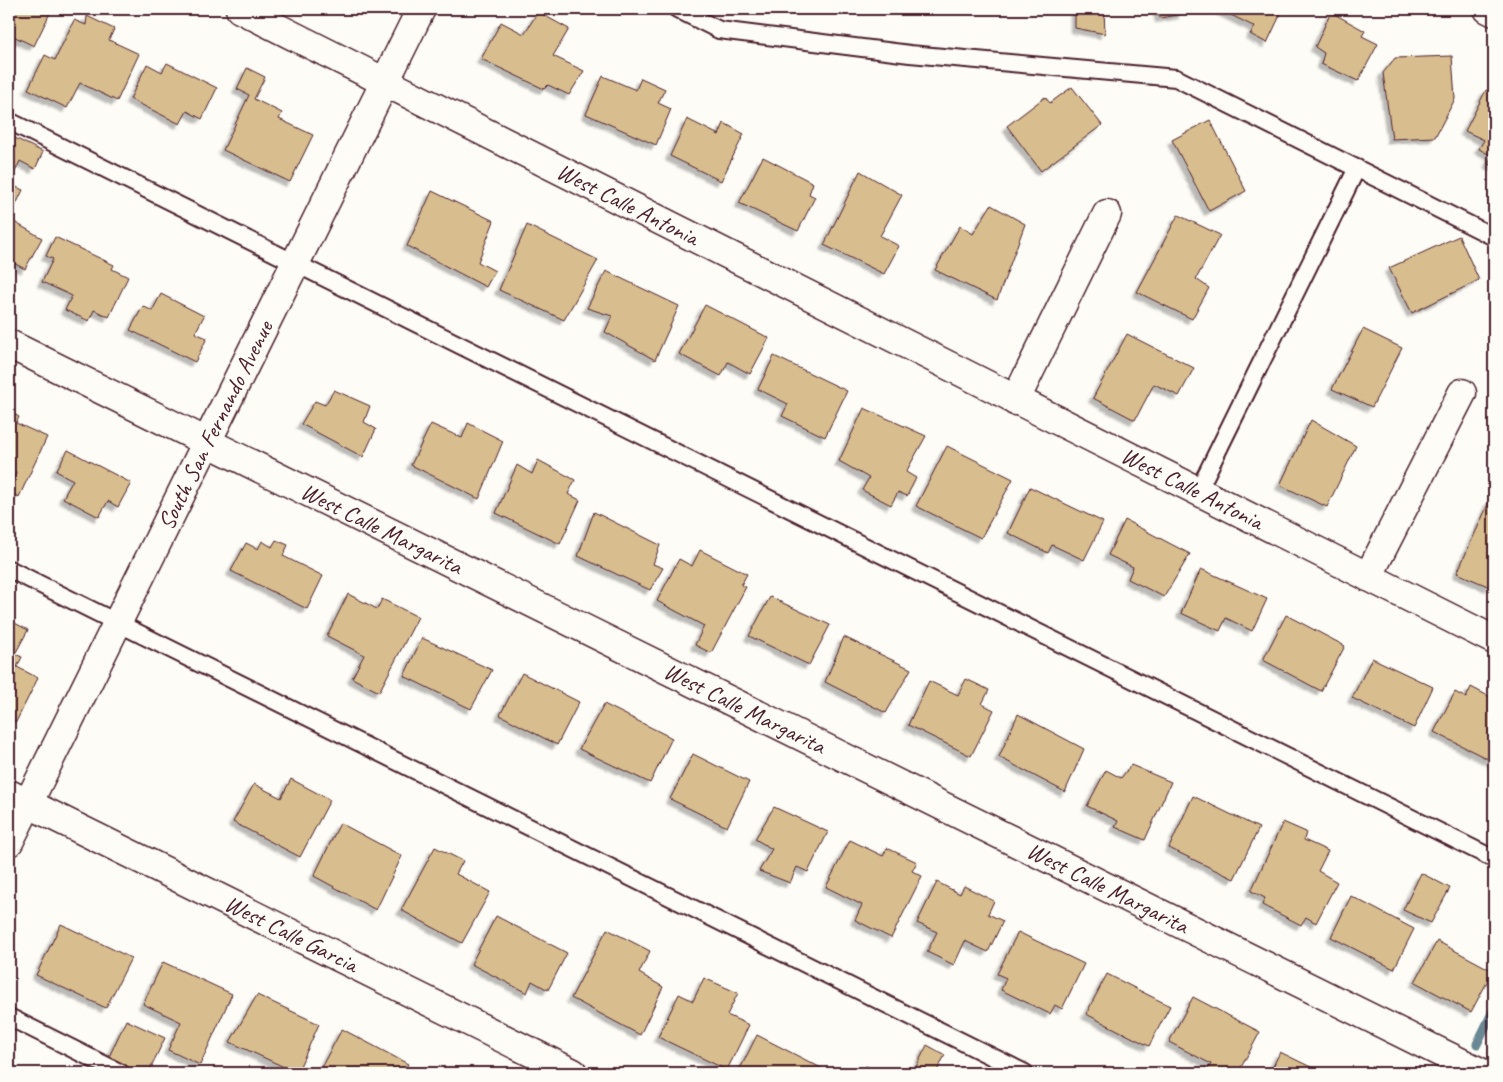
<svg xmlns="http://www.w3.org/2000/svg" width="1503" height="1082" viewBox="0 0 1503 1082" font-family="Caveat,sans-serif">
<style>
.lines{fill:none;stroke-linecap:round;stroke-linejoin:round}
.stream{stroke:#698894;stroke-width:9}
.building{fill:#d8bd8e;stroke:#4a1f2b;filter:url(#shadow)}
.service-casing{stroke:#4a1f2b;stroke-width:20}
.minor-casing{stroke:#4a1f2b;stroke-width:31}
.service{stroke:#fdfcf7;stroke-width:16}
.minor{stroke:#fdfcf7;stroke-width:28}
.labels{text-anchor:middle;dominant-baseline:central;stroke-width:4;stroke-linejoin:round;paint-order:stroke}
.street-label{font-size:24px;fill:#4a1f2b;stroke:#fdfcf7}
</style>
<defs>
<filter id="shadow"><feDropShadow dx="-4.5" dy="4.5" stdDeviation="1" flood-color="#0004"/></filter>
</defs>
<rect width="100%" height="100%" fill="#fdfcf7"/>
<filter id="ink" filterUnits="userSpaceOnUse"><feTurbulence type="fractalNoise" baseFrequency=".02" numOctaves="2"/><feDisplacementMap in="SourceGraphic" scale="10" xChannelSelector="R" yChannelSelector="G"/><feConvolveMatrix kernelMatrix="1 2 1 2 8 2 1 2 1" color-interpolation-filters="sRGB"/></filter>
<g filter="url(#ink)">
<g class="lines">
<!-- stream -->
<path class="stream" d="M 1477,1044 L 1494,1009"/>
</g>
<!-- building -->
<path class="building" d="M 9,9 L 51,11 L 34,46 L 9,34 Z
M 1075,9 L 1104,9 L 1105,34 L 1075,28 Z
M 1158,9 L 1182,9 L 1183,14 L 1160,18 Z
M 1219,9 L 1283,9 L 1267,43 L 1250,34 L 1255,27 Z
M 538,12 L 569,29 L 553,56 L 584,71 L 569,95 L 548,85 L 544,89 L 481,59 L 501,22 L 524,34 Z
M 1331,12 L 1365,31 L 1362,36 L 1378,44 L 1358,81 L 1321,64 L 1324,53 L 1315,47 Z
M 87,16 L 114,29 L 109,40 L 139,54 L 117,101 L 80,83 L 67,108 L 28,89 L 45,55 L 55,60 L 74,20 L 86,25 Z
M 1452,56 L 1455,99 L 1435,137 L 1392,139 L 1383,73 L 1395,58 Z
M 167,63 L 217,88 L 202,119 L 187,111 L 180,124 L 130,99 L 147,64 L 162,72 Z
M 247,68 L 265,77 L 254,99 L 282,113 L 279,119 L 313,135 L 290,182 L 223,150 L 249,95 L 237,89 Z
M 603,76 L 636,90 L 641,78 L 665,89 L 658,103 L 671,109 L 656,145 L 586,114 Z
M 1072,87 L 1102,125 L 1041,171 L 1007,126 L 1045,97 L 1050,103 Z
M 1486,90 L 1494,94 L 1494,167 L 1488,164 L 1492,156 L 1479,149 L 1484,140 L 1465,131 Z
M 687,119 L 719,135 L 724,123 L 744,134 L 721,181 L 670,156 Z
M 1210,120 L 1246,191 L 1209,211 L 1172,140 Z
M 9,135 L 43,152 L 35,169 L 20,161 L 15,172 L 9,169 Z
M 763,157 L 813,183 L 809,194 L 815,197 L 798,231 L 739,203 Z
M 860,171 L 902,195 L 880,236 L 899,246 L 884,274 L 824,245 Z
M 9,184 L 23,190 L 9,219 Z
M 432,191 L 494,221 L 478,262 L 495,271 L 486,287 L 407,246 Z
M 991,205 L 1025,224 L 997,300 L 935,270 L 960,226 L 973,234 Z
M 1178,215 L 1220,235 L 1196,279 L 1209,288 L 1192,319 L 1137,292 Z
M 9,219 L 42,238 L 25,269 L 10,261 L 9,262 Z
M 527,225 L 598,260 L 564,320 L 499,290 Z
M 1459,236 L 1479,280 L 1412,313 L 1389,268 Z
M 55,237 L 114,265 L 112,269 L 128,277 L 109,317 L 94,310 L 89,321 L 65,310 L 72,296 L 42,282 L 53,259 L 46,256 Z
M 606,271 L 679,306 L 655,360 L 605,332 L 612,316 L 587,308 Z
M 161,294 L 204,316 L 195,333 L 207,338 L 195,362 L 130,330 L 143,306 L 152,311 Z
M 705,305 L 769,338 L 750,374 L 728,362 L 721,376 L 679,354 Z
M 1363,329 L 1402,348 L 1372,407 L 1332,389 Z
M 1127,334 L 1194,368 L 1179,396 L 1154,384 L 1135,420 L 1093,398 Z
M 774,356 L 847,391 L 825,437 L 782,416 L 788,404 L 758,389 Z
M 334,390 L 370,406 L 364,422 L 376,429 L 363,457 L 301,424 L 315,401 L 325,405 Z
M 864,408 L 926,436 L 906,472 L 916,478 L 907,496 L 898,492 L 891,505 L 862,490 L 869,478 L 839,461 Z
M 9,411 L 19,417 L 16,423 L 47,437 L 19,497 L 9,493 L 16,472 L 9,469 Z
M 1311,420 L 1356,446 L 1327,507 L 1280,485 Z
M 468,423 L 503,441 L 479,499 L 411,465 L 431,424 L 462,438 Z
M 947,446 L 1013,479 L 981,538 L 916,506 Z
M 68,450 L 131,483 L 118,507 L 108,501 L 99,517 L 63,498 L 73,480 L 56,471 Z
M 538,460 L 575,480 L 568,494 L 580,500 L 560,544 L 496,513 L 517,465 L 532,474 Z
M 1030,487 L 1103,522 L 1084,560 L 1052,545 L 1048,553 L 1008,533 Z
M 1490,500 L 1494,502 L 1494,577 L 1490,587 L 1457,573 Z
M 594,512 L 660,545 L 653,564 L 663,568 L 650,590 L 578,556 Z
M 1125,520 L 1190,554 L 1164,597 L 1128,579 L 1133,567 L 1108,555 Z
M 276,540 L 288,545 L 283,556 L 323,576 L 307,609 L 231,571 L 246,543 L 258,549 L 262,541 L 272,547 Z
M 700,550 L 747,574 L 741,585 L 746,587 L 711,653 L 695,645 L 704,626 L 657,601 L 679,559 L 692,566 Z
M 1201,569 L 1267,599 L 1252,631 L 1226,618 L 1220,631 L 1181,613 Z
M 348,594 L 377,609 L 382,599 L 418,617 L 379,692 L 352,678 L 364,655 L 327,636 Z
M 770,597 L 830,625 L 809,665 L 749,636 Z
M 1286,615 L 1345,646 L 1321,691 L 1263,660 Z
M 9,620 L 28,630 L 15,654 L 22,657 L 17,667 L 38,678 L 16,722 L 9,718 Z
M 844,637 L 911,669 L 886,713 L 825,682 Z
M 422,638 L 492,670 L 471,709 L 404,676 Z
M 1372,658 L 1433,687 L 1414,728 L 1352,698 Z
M 522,673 L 579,702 L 557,745 L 500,715 Z
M 966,679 L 989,690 L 982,704 L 994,710 L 971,756 L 908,725 L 929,681 L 958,695 Z
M 1471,687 L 1494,699 L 1494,762 L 1434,732 L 1455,692 L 1466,698 Z
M 604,704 L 672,738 L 650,783 L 579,749 Z
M 1018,714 L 1084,749 L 1065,792 L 999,757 Z
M 693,754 L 749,782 L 727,827 L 670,799 Z
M 1131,765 L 1171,782 L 1145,840 L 1115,827 L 1118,821 L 1087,806 L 1106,770 L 1121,778 Z
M 291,779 L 330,800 L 300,857 L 233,822 L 254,784 L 281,798 Z
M 1193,796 L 1259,828 L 1234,879 L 1169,848 Z
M 774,807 L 828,832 L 808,872 L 797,867 L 790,883 L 759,871 L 772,849 L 755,839 Z
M 1283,822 L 1306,832 L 1304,840 L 1328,851 L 1318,871 L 1337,882 L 1316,923 L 1306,917 L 1301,925 L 1262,905 L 1265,898 L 1251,891 Z
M 340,823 L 402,856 L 376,910 L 314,876 Z
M 850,840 L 883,856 L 887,848 L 917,862 L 912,871 L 922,876 L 891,938 L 855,920 L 862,905 L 826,887 Z
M 435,847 L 463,861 L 456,874 L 490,892 L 462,943 L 401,910 Z
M 1421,873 L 1450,888 L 1431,923 L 1403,910 Z
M 937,882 L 960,894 L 964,886 L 994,901 L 988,914 L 1003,921 L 988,952 L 965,941 L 954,965 L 927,952 L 937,932 L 917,923 Z
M 1351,896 L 1414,929 L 1394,969 L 1331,937 Z
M 496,916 L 567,953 L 548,990 L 532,981 L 527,993 L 471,964 Z
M 61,924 L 131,958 L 106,1008 L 36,975 Z
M 607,929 L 650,951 L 639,973 L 663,987 L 640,1035 L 571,998 Z
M 1018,932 L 1084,964 L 1062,1009 L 1055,1005 L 1050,1014 L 1001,990 L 1006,978 L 997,974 Z
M 1437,941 L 1493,971 L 1471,1012 L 1415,982 Z
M 163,962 L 232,994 L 200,1065 L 168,1050 L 181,1022 L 143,1004 Z
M 1107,974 L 1170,1006 L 1149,1046 L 1086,1014 Z
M 704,978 L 738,993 L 727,1015 L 749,1025 L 727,1070 L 658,1037 L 679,994 L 693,1001 Z
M 257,995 L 319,1024 L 297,1073 L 230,1042 Z
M 1193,997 L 1260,1032 L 1238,1073 L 1206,1073 L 1211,1064 L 1169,1042 Z
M 126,1020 L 165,1038 L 148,1073 L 138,1073 L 108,1059 Z
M 342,1029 L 408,1064 L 403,1073 L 318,1073 Z
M 757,1035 L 829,1072 L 829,1073 L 738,1073 Z
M 927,1045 L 945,1055 L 936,1073 L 913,1073 Z
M 1280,1052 L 1323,1073 L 1270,1073 Z
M 866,1066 L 882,1073 L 862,1073 Z
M 845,1068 L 855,1073 L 843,1073 Z"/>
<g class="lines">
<defs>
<path id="service" d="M 677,9 L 719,30 L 910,54 L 1176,78 L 1494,237
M 9,121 L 1494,859
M 1198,491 L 1357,168
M 9,569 L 1025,1073
M 9,1017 L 121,1073"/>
<g id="minor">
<path id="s1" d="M 240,9 L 1494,640"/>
<path d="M 1488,9 L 1494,12"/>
<path id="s2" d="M 9,344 L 1482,1073"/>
<path d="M 1015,401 L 1107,214"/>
<path d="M 1368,577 L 1462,393"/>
<path id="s3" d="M 9,794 L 573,1073"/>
<path id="s4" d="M 9,842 L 421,9"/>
</g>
</defs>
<!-- service casing -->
<use href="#service" class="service-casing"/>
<!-- minor casing -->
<use href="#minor" class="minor-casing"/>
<!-- service -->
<use href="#service" class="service"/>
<!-- minor -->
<use href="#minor" class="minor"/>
</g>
</g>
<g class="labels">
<!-- street labels -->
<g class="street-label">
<text stroke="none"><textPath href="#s1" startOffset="434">West Calle Antonia</textPath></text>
<text stroke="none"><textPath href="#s4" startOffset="465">South San Fernando Avenue</textPath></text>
<text stroke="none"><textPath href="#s1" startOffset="1066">West Calle Antonia</textPath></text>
<text stroke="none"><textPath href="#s2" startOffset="416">West Calle Margarita</textPath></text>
<text stroke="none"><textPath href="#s2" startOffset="821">West Calle Margarita</textPath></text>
<text stroke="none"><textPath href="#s2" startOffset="1226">West Calle Margarita</textPath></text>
<text stroke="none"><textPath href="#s3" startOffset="315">West Calle Garcia</textPath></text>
</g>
</g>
<!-- margin -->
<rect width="1503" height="1082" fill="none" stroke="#fdfcf7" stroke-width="30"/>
<rect x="15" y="15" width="1473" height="1052" fill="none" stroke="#4a1f2b" stroke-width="2" filter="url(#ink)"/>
</svg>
